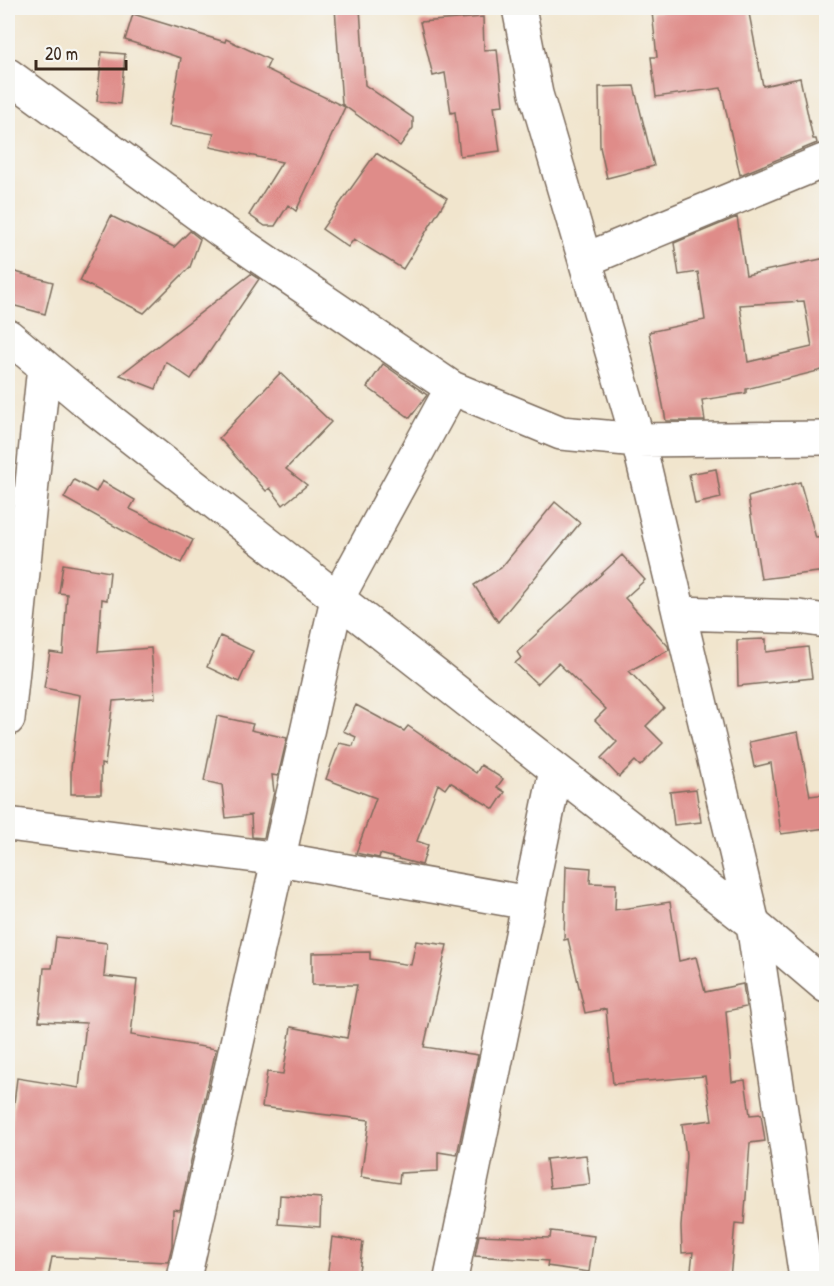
<svg xmlns="http://www.w3.org/2000/svg" width="834" height="1286" viewBox="0 0 834 1286" font-family="'Patrick Hand',sans-serif">
<style>
.building{fill:#df8c89;fill-rule:evenodd}
.lines{fill:none;stroke-linecap:round;stroke-linejoin:round}
.minor-casing{stroke:#7b6b5b;stroke-width:36}
.minor{stroke:#fff;stroke-width:33}
</style>
<rect width="100%" height="100%" fill="#f6f6f2"/>
<filter id="ink" filterUnits="userSpaceOnUse"><feTurbulence type="fractalNoise" baseFrequency=".0167" numOctaves="2"/><feDisplacementMap in="SourceGraphic" scale="12" xChannelSelector="R" yChannelSelector="G"/><feConvolveMatrix kernelMatrix="1 2 1 2 8 2 1 2 1" color-interpolation-filters="sRGB"/></filter>
<filter id="wash" filterUnits="userSpaceOnUse"><feTurbulence type="fractalNoise" baseFrequency=".008" numOctaves="4" result="noise"/><feDisplacementMap in="SourceGraphic" scale="24" xChannelSelector="R" yChannelSelector="G"/><feGaussianBlur stdDeviation="1.35" result="paint"/><feColorMatrix in="noise" values="0 0 0 0 0 0 0 0 0 0 0 0 0 0 0 0 0 1.4 0 .05"/><feComposite in="paint" operator="in"/></filter>
<g filter="url(#wash)">
<rect width="100%" height="100%" fill="#f1e5cd"/>
<g id="blocks">
<!-- building -->
<path class="building" d="M 335,8 L 360,8 L 365,85 L 413,118 L 413,128 L 400,146 L 342,104 Z
M 671,8 L 748,8 L 763,86 L 800,78 L 813,139 L 816,139 L 817,143 L 740,175 L 721,88 L 656,97 L 651,57 L 657,57 L 652,12 L 671,10 Z
M 133,14 L 225,42 L 226,39 L 270,60 L 266,69 L 345,107 L 296,211 L 288,205 L 275,226 L 265,226 L 249,215 L 282,162 L 210,147 L 214,134 L 169,126 L 181,58 L 125,40 Z
M 483,17 L 484,50 L 497,49 L 503,105 L 494,106 L 500,151 L 460,156 L 455,112 L 451,113 L 445,73 L 433,76 L 420,22 Z
M 102,52 L 125,54 L 120,104 L 97,101 Z
M 634,86 L 654,166 L 607,178 L 600,147 L 599,87 Z
M 376,153 L 447,198 L 403,269 L 354,239 L 348,247 L 322,229 Z
M 111,216 L 174,247 L 190,231 L 200,239 L 190,267 L 144,313 L 80,281 Z
M 737,217 L 746,275 L 826,258 L 826,369 L 746,389 L 746,393 L 702,400 L 705,421 L 666,421 L 649,332 L 705,320 L 698,272 L 679,275 L 674,243 ZM 804,301 L 812,347 L 748,362 L 740,305 Z
M 8,270 L 53,282 L 45,314 L 8,304 Z
M 251,274 L 259,279 L 191,379 L 166,362 L 156,389 L 120,375 Z
M 383,364 L 427,395 L 410,418 L 367,387 Z
M 280,373 L 331,422 L 286,469 L 307,485 L 283,505 L 270,488 L 266,491 L 219,438 Z
M 716,469 L 721,498 L 695,504 L 689,474 Z
M 74,480 L 96,492 L 102,481 L 135,500 L 130,509 L 193,540 L 181,563 L 64,498 Z
M 800,482 L 816,538 L 826,537 L 826,571 L 761,579 L 748,497 Z
M 555,502 L 580,523 L 498,622 L 474,585 L 501,568 Z
M 622,555 L 645,580 L 625,598 L 668,646 L 669,650 L 629,671 L 664,708 L 646,726 L 663,743 L 640,766 L 635,761 L 619,777 L 601,758 L 617,742 L 595,720 L 606,709 L 558,663 L 537,684 L 515,663 L 521,658 L 517,652 Z
M 63,564 L 110,572 L 107,600 L 102,599 L 98,652 L 151,648 L 155,698 L 113,701 L 105,765 L 101,764 L 101,794 L 71,794 L 71,769 L 80,695 L 44,688 L 50,652 L 63,654 L 67,594 L 59,593 Z
M 220,636 L 253,651 L 239,682 L 207,667 Z
M 766,639 L 766,652 L 808,647 L 812,678 L 738,686 L 737,640 Z
M 356,705 L 404,731 L 408,726 L 476,773 L 481,765 L 503,779 L 497,787 L 505,792 L 494,809 L 450,782 L 445,789 L 438,784 L 417,841 L 428,845 L 422,865 L 380,854 L 379,858 L 356,853 L 376,798 L 326,779 L 339,743 L 353,746 L 356,737 L 343,731 Z
M 217,716 L 253,724 L 251,730 L 287,738 L 278,776 L 272,775 L 274,792 L 264,838 L 252,837 L 251,815 L 226,818 L 222,785 L 204,781 Z
M 798,732 L 810,796 L 826,794 L 826,828 L 781,834 L 771,763 L 754,767 L 749,742 Z
M 696,789 L 701,822 L 674,825 L 670,792 Z
M 566,866 L 591,868 L 590,883 L 616,884 L 615,910 L 670,902 L 679,961 L 696,957 L 705,992 L 743,984 L 746,1007 L 726,1011 L 732,1082 L 745,1080 L 750,1115 L 761,1114 L 765,1141 L 750,1143 L 744,1224 L 735,1223 L 730,1278 L 690,1278 L 693,1252 L 682,1253 L 681,1227 L 686,1155 L 682,1124 L 712,1120 L 705,1076 L 613,1084 L 606,1009 L 585,1013 L 568,939 L 564,940 Z
M 56,937 L 107,943 L 104,976 L 137,980 L 131,1035 L 216,1049 L 180,1210 L 173,1209 L 172,1246 L 168,1262 L 52,1257 L 48,1278 L 8,1278 L 8,1146 L 9,1146 L 17,1078 L 79,1088 L 86,1023 L 39,1021 L 44,968 L 52,968 Z
M 416,941 L 447,945 L 424,1047 L 478,1055 L 457,1155 L 438,1152 L 438,1171 L 400,1173 L 399,1183 L 361,1177 L 369,1120 L 262,1107 L 267,1072 L 283,1074 L 291,1027 L 347,1038 L 357,985 L 312,985 L 312,953 L 370,952 L 370,959 L 411,965 Z
M 586,1155 L 590,1184 L 550,1188 L 546,1159 Z
M 280,1195 L 321,1198 L 320,1227 L 278,1224 Z
M 551,1231 L 594,1236 L 589,1272 L 547,1266 L 548,1261 L 475,1256 L 479,1235 L 550,1238 Z
M 332,1237 L 363,1242 L 358,1278 L 327,1278 Z"/>
</g>
</g>
<g filter="url(#ink)">
<use href="#blocks" fill-opacity="0" stroke="#7b6b5b" stroke-width="1.5"/>
<g class="lines">
<defs>
<path id="minor" d="M 519,8 L 536,94 L 638,440 L 753,924 L 806,1278
M 8,75 L 220,230 L 452,388 L 561,433 L 638,440 L 826,438
M 585,260 L 826,160
M 8,336 L 94,408 L 753,924 L 826,986
M 679,613 L 799,617 L 826,621
M 8,719 L 44,366
M 8,824 L 279,859 L 529,903
M 184,1278 L 337,599 L 452,388
M 451,1278 L 556,770"/>
</defs>
<!-- minor casing -->
<use href="#minor" class="minor-casing"/>
<!-- minor -->
<use href="#minor" class="minor"/>
</g>
</g>
<!-- margin -->
<rect width="834" height="1286" fill="none" stroke="#f6f6f2" stroke-width="30"/>
<!-- scale -->
<path d="M36 60v9h90v-9" fill="none" stroke="#3b2a1e" stroke-width="3"/>
<text x="45" y="60" font-size="18" fill="#3b2a1e" stroke="#f6f6f2" stroke-width="4.5" paint-order="stroke">20 m</text>
</svg>
